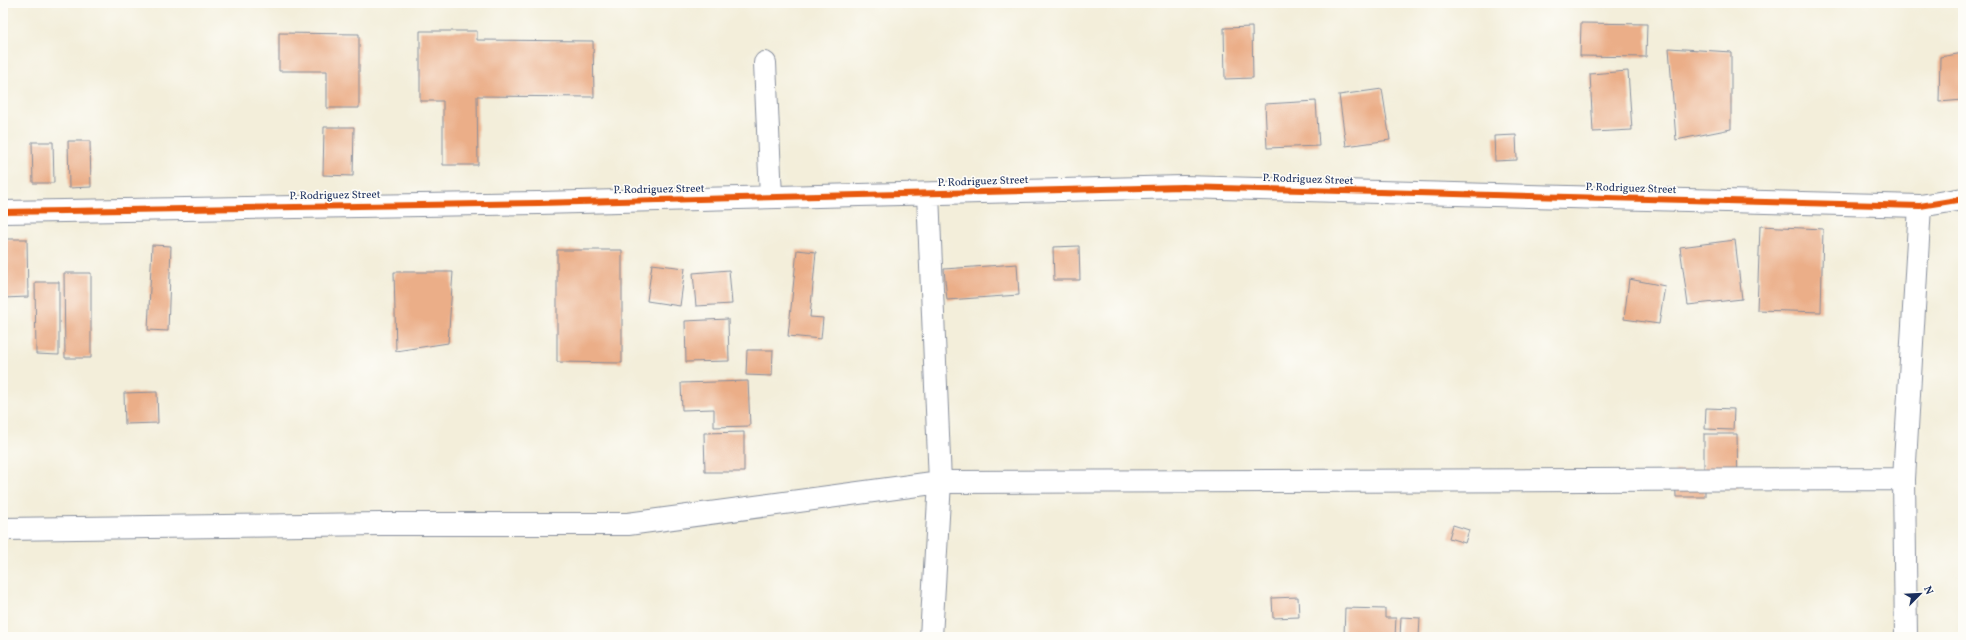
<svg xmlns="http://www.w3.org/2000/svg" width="1966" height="640" viewBox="0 0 1966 640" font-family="Vollkorn,serif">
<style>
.building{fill:#ebae88}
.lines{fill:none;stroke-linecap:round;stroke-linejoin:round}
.minor-casing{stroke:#878e9c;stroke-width:24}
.minor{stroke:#fff;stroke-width:22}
.cycleway-casing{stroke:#fdfcf7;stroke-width:8}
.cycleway{stroke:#e8590c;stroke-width:6}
.labels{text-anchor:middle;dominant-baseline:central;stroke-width:3.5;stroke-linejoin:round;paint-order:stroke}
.street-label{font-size:11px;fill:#1b2f5e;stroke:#fdfcf7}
</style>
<rect width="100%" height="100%" fill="#fdfcf7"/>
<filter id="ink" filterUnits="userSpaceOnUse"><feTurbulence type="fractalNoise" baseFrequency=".025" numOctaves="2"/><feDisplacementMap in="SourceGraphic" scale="8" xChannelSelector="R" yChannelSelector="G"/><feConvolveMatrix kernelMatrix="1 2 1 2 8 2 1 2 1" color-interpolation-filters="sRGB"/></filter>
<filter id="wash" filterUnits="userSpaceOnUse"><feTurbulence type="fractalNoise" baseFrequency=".012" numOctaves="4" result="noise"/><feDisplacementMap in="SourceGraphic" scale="16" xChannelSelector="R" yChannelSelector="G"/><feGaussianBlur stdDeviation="0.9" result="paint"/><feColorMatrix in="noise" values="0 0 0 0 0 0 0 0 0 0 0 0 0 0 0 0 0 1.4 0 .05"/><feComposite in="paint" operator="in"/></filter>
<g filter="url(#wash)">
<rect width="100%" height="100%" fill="#f3eeda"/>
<g id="blocks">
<!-- building -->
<path class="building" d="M 1581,23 L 1647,24 L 1646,57 L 1580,56 Z
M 1252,27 L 1253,78 L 1225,79 L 1224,28 Z
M 420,31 L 477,31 L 477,40 L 593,41 L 594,97 L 477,96 L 478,165 L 443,165 L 443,101 L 420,101 Z
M 279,33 L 359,34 L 359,108 L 327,108 L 327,71 L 279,71 Z
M 1669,48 L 1731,52 L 1731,129 L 1676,140 Z
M 1963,53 L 1963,100 L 1939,102 L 1940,57 Z
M 1628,71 L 1632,130 L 1593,132 L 1590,74 Z
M 1382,89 L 1390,140 L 1346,146 L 1339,95 Z
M 1316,101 L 1319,146 L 1267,148 L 1265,104 Z
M 324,127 L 354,127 L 353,176 L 323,175 Z
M 1516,135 L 1517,160 L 1495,161 L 1494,136 Z
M 68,141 L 90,141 L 91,187 L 69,188 Z
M 32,142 L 53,142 L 54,183 L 33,183 Z
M 1760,226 L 1823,229 L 1821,312 L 1757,310 Z
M 3,239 L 27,239 L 28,297 L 3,298 Z
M 1735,240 L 1742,299 L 1688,305 L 1680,247 Z
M 152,245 L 171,246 L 168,331 L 148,330 Z
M 1079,246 L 1080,280 L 1054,280 L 1053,247 Z
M 557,250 L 622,250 L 622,363 L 557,362 Z
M 797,250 L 816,252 L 810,317 L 823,318 L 821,339 L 788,336 Z
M 652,264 L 685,268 L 680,306 L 647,301 Z
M 1017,264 L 1019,295 L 947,300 L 944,269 Z
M 729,270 L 732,304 L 696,306 L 693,273 Z
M 394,272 L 453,272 L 448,343 L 396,351 Z
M 64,273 L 91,273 L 91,358 L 65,358 Z
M 1629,279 L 1665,286 L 1659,324 L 1624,319 Z
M 35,282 L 59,282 L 59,355 L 36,354 Z
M 728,319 L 729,361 L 686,362 L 685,321 Z
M 747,350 L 773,350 L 772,376 L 746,375 Z
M 748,381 L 750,426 L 714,427 L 714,409 L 682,410 L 681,383 Z
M 157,392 L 158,423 L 125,424 L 124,393 Z
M 1706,408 L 1734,409 L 1733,430 L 1705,429 Z
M 744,432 L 744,472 L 705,472 L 704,433 Z
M 1704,434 L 1737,434 L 1738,488 L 1705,488 L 1705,497 L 1676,497 L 1675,471 L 1704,471 Z
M 1453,525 L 1469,530 L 1465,543 L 1449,538 Z
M 1298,597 L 1299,617 L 1273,618 L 1272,598 Z
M 1345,608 L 1385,609 L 1385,618 L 1396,618 L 1395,637 L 1344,636 Z
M 1401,617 L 1420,618 L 1419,637 L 1400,637 Z"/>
</g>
</g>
<g filter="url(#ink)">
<use href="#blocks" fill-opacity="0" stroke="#878e9c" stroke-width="1"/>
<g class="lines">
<defs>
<path id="minor" d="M 765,63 L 771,197
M 928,194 L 940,482 L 931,637
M 3,212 L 539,203 L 1183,187 L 1920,206 L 1963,199
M 3,529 L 381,524 L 628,524 L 940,482 L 1904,479
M 1906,637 L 1904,479 L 1920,206"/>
</defs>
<!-- minor casing -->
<use href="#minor" class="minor-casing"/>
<!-- minor -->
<use href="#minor" class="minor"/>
<defs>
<path id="cycleway" d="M 3,212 L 539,203 L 1183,187 L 1920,206 L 1963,199"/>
</defs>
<!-- cycleway casing -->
<use href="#cycleway" class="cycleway-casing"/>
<!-- cycleway -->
<use href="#cycleway" class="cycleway"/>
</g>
</g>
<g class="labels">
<!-- street labels -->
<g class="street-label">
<text transform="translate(1308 180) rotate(2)">P. Rodriguez Street</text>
<text transform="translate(983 182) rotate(-2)">P. Rodriguez Street</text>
<text transform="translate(1631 189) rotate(2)">P. Rodriguez Street</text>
<text transform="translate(659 190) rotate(-1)">P. Rodriguez Street</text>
<text transform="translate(335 196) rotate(-1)">P. Rodriguez Street</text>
</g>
</g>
<!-- margin -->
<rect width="1966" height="640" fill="none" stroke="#fdfcf7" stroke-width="16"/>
<!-- north arrow -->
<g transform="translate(1920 594) rotate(66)" stroke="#fdfcf7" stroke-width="3" paint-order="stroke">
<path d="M0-3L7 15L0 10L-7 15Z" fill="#1b2f5e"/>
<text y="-6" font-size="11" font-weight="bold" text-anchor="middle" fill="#1b2f5e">N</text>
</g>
</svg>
